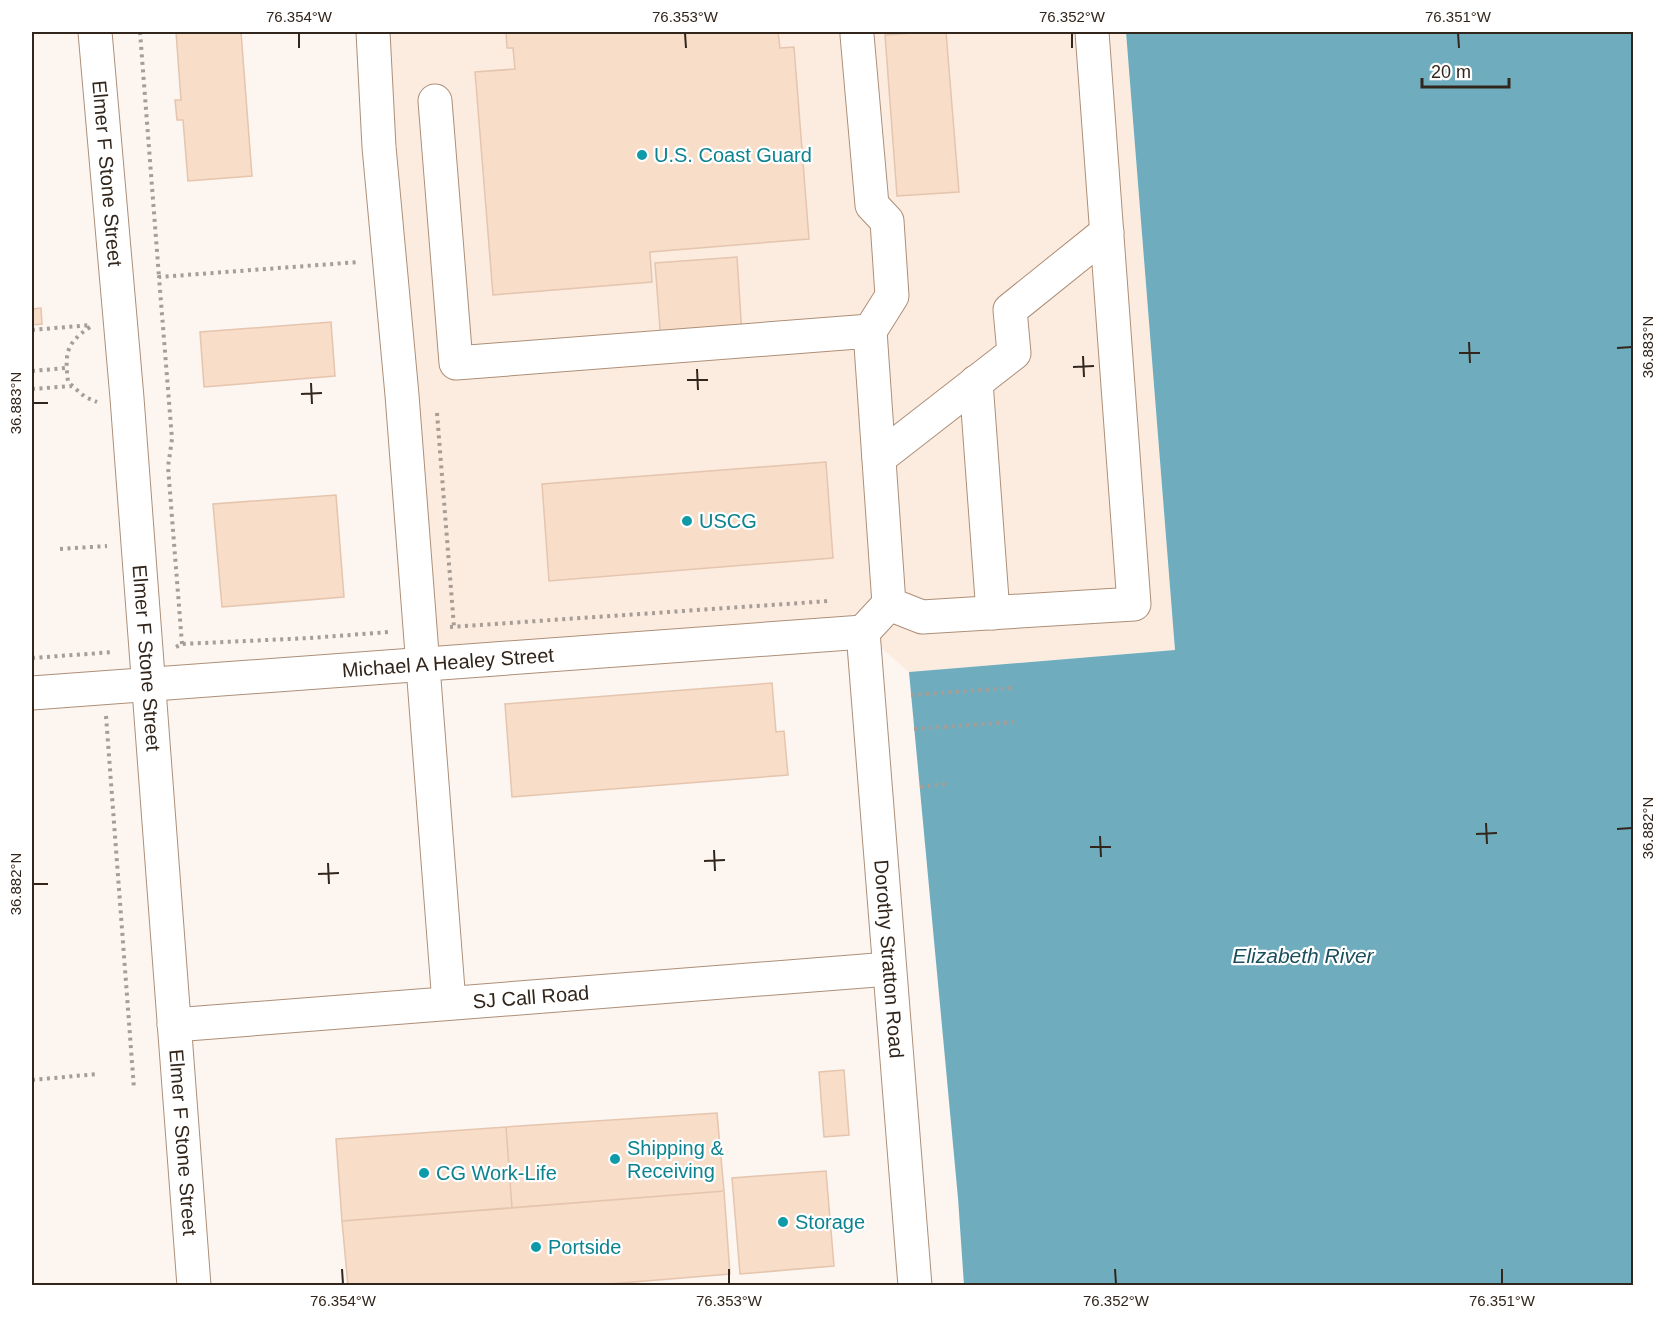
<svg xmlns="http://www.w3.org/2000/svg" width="1665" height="1317" viewBox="0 0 1665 1317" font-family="Helvetica,sans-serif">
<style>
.built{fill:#fcece0}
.water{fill:#6fadbe}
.building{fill:#f8ddc9;stroke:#e5c5ad;stroke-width:1.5}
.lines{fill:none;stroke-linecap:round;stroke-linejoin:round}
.minor-casing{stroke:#ad8f78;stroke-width:35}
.path{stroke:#a69d96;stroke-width:4;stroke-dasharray:3 4.5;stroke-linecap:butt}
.minor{stroke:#fff;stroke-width:33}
.ticks{fill:none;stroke:#32261c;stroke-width:2}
.culture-dot{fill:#0f9aa8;stroke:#fff;stroke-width:2}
.labels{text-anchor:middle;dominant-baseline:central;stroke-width:4.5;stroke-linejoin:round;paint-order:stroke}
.culture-label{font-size:20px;fill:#0d838f;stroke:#fff;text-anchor:start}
.street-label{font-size:20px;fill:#32261c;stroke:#fff}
.water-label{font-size:21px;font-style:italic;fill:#1a4f5c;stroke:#fff}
.neatline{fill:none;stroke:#32261c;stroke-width:2}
.ticks-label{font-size:15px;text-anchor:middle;fill:#32261c}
</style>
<rect width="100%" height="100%" fill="#fcf5f0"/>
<!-- built -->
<path class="built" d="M 373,32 L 1126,32 L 1175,650 L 909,672 L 863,632 L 423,665 Z"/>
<!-- water -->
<path class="water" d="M 1126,32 L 1633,32 L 1633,1285 L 964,1285 L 958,1198 L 909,672 L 1175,650 Z"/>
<!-- building -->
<path class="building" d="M 176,32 L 241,32 L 252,176 L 188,181 L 183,120 L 177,120 L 175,100 L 181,100 Z
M 506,32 L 778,32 L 780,48 L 794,47 L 809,239 L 650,252 L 652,282 L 493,295 L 475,72 L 515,69 L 513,48 L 507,48 Z
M 927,32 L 946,32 L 959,192 L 897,196 L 885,35 Z
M 737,257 L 742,335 L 661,342 L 655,263 Z
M 41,308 L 42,324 L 32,325 L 32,309 Z
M 331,322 L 335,376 L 204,387 L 200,332 Z
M 826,462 L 833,558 L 549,581 L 542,484 Z
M 336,495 L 344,597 L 222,607 L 213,504 Z
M 772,683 L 776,732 L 784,731 L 788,775 L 512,797 L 505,704 Z
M 844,1070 L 849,1135 L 824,1137 L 819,1072 Z
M 717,1113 L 724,1191 L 512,1208 L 506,1127 Z
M 506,1127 L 512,1208 L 342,1221 L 336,1139 Z
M 826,1171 L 834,1266 L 740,1274 L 732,1178 Z
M 724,1191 L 730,1274 L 585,1286 L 348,1286 L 342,1221 Z"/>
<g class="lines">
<defs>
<g id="minor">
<path id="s1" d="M 95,32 L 127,398 L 194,1286"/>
<path d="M 373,32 L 379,147 L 402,395 L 449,1003"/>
<path d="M 857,35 L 872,205 L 887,221 L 892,296 L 870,331"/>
<path d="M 435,101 L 456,363 L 870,331 L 889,604 L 863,632"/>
<path d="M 976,382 L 993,613"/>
<path d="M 879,458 L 1014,353 L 1010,310 L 1107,232"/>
<path d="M 889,604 L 922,617 L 1134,604 L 1092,32"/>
<path id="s2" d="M 863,632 L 915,1286"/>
<path id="s3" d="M 32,693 L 863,632"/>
<path id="s4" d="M 174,1025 L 889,969"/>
</g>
</defs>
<!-- minor casing -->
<use href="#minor" class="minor-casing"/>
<!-- path -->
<path class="path" d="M 140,32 L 159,277
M 90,327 C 65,344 65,354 68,382 L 85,397 L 97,402
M 32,330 L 91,325
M 32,371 L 66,368
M 32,389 L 72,386
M 437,413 L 454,627
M 60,549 L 107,546
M 450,627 L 829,601
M 182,644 L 168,467 L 172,439 L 159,277 L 359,262
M 176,647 L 182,644 L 310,638 L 389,632
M 32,658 L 114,652
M 911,695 L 1011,688
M 106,716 L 134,1089
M 914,729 L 1013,722
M 920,787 L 945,784
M 32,1080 L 97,1074"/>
<!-- minor -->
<use href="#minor" class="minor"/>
</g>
<!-- ticks -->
<path class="ticks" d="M 299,33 L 299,48M 685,33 L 686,48M 1072,33 L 1072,48M 1458,33 L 1459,48M 1469,342 L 1470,363M 1617,348 L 1632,347M 1459,353 L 1480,353M 1083,356 L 1084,377M 1073,367 L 1094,366M 697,369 L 698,390M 687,380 L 708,380M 311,383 L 312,404M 301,394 L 322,393M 33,403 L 48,403M 1486,823 L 1487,844M 1617,829 L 1632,828M 1476,834 L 1497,833M 1100,836 L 1101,857M 1090,847 L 1111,847M 714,850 L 715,871M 704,861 L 725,860M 328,863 L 329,884M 318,874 L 339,873M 33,884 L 48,884M 342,1269 L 343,1284M 729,1269 L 729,1284M 1115,1269 L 1116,1284M 1502,1269 L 1502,1284"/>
<!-- markers -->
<g class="culture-dot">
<circle cx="642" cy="155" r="6"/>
<circle cx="687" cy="521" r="6"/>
<circle cx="615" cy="1159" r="6"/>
<circle cx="424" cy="1173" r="6"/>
<circle cx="783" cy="1222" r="6"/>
<circle cx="536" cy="1247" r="6"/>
</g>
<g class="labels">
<!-- culture labels -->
<g class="culture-label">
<text x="654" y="155">U.S. Coast Guard</text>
<text x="699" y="521">USCG</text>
<text x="627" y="1148">Shipping &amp;<tspan x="627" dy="23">Receiving</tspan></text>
<text x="436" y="1173">CG Work-Life</text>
<text x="795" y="1222">Storage</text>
<text x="548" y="1247">Portside</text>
</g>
<!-- street labels -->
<g class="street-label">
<text stroke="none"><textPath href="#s1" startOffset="142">Elmer F Stone Street</textPath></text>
<text stroke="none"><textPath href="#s1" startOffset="628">Elmer F Stone Street</textPath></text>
<text stroke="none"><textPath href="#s3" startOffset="417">Michael A Healey Street</textPath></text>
<text stroke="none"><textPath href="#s2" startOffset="328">Dorothy Stratton Road</textPath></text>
<text stroke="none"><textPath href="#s4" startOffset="358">SJ Call Road</textPath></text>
<text stroke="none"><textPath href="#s1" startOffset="1114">Elmer F Stone Street</textPath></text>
</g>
<!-- water labels -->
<g class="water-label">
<text x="1303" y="955">Elizabeth River</text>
</g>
</g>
<!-- border -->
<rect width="1665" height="1317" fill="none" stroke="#ffffff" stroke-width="66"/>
<!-- scale -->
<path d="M1422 78v9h87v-9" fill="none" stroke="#32261c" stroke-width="3"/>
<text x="1431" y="78" font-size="18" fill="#32261c" stroke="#ffffff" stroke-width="4.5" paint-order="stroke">20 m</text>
<rect x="33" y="33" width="1599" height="1251" class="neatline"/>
<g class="ticks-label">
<text x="299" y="22">76.354°W</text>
<text x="685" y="22">76.353°W</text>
<text x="1072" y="22">76.352°W</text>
<text x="1458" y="22">76.351°W</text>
<text transform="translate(1648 347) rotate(-90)" y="5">36.883°N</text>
<text transform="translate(16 403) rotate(-90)" y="5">36.883°N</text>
<text transform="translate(1648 828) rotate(-90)" y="5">36.882°N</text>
<text transform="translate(16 884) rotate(-90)" y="5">36.882°N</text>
<text x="343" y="1306">76.354°W</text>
<text x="729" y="1306">76.353°W</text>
<text x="1116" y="1306">76.352°W</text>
<text x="1502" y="1306">76.351°W</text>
</g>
</svg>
